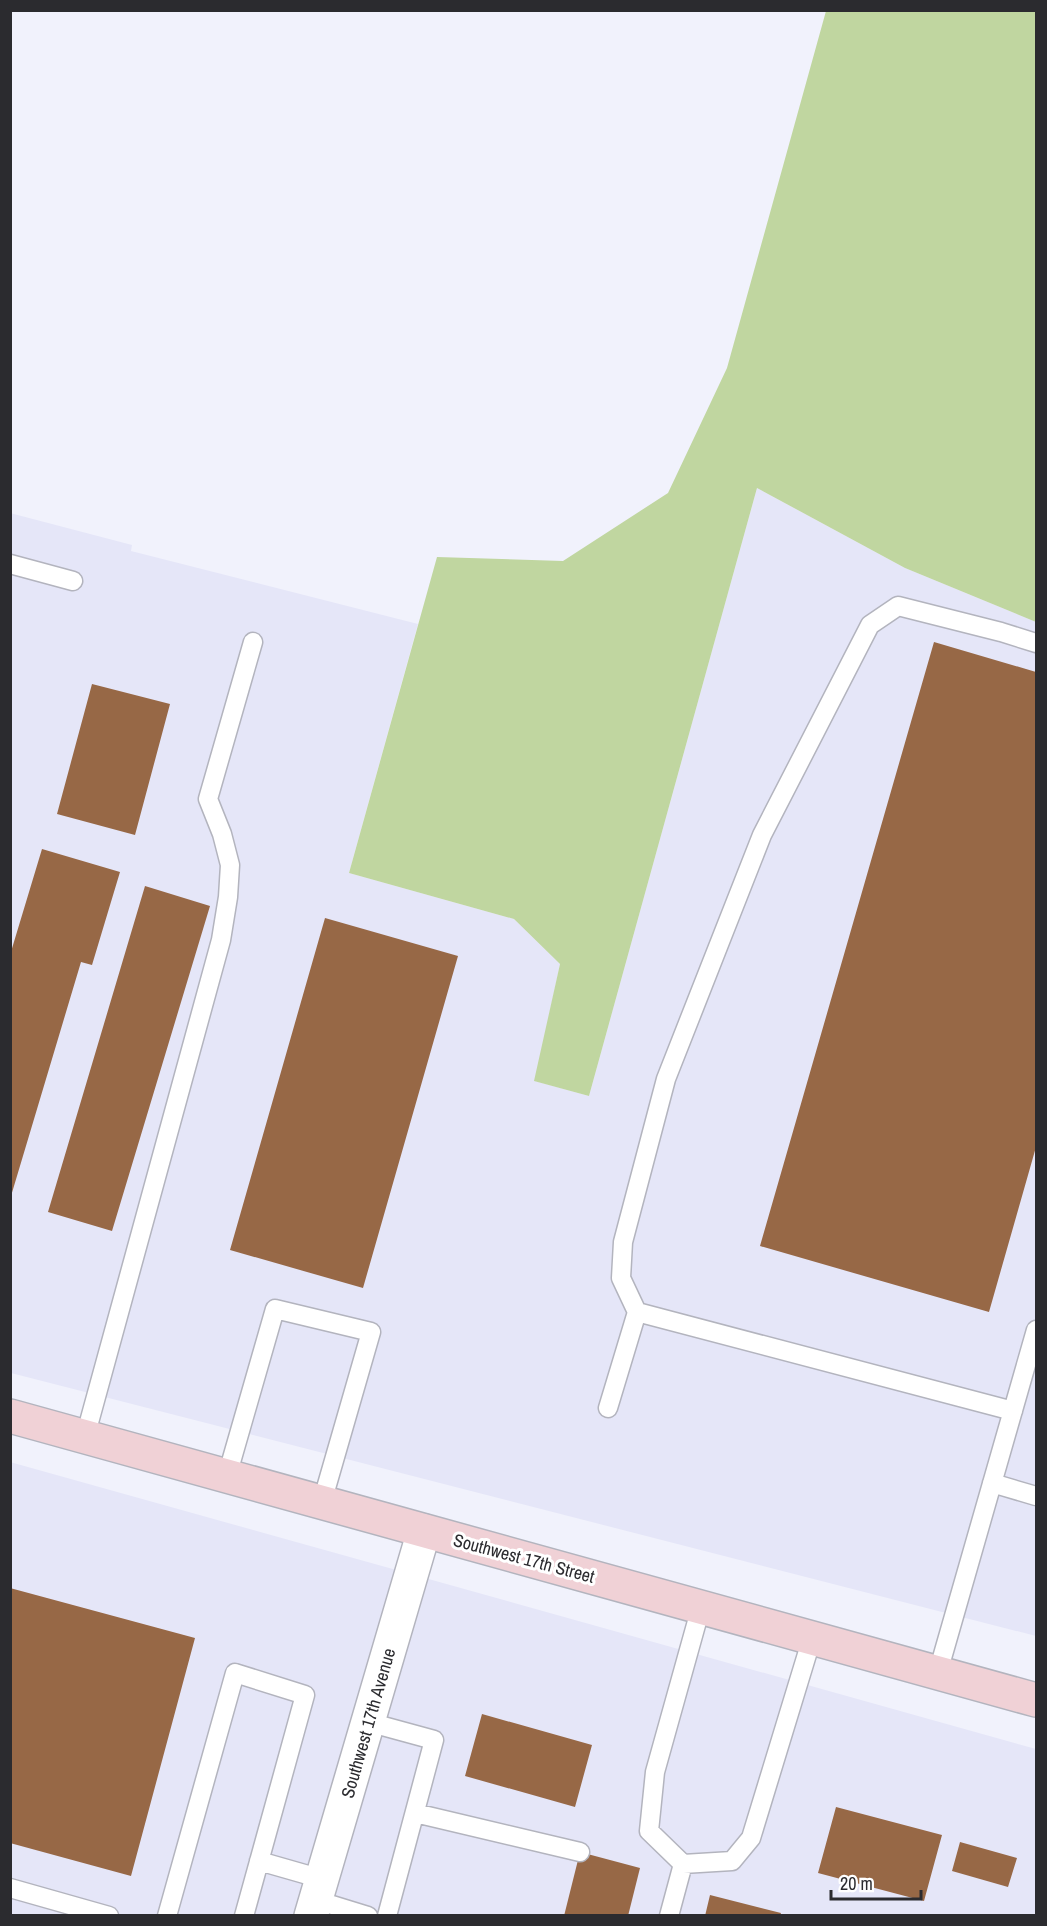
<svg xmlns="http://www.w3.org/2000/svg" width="1047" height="1926" viewBox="0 0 1047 1926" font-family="'Archivo Narrow',sans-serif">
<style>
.built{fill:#e5e6f8}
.green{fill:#c0d6a0}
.building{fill:#976846}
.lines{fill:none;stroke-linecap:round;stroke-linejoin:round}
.service-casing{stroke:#b3b4be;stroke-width:21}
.minor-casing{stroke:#b3b4be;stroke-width:36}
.secondary-casing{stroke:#b3b4be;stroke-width:36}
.service{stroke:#fff;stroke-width:18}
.minor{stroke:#fff;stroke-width:33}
.secondary{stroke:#f0d1d6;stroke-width:33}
.labels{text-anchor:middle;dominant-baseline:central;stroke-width:6;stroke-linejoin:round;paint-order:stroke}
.street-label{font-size:18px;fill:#2b2b2f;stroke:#fff}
</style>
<rect width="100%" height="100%" fill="#f1f2fc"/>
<!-- built -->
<path class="built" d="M 757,488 L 905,568 L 1036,622 L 1036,1636 L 11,1373 L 10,513 L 132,545 L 131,551 L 418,624 L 349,873 L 514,919 L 560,964 L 535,1081 L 589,1096 Z
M 10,1462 L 1036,1749 L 1036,1915 L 11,1915 Z"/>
<!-- green -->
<path class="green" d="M 826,11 L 1036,11 L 1036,622 L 905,568 L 757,488 L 589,1096 L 534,1081 L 560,964 L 514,919 L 349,873 L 437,557 L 563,561 L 668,493 L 727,368 Z"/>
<!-- building -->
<path class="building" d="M 934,642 L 1036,672 L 1036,1147 L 989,1312 L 760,1246 Z
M 92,684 L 170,704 L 135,835 L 57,814 Z
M 42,849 L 120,872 L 92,965 L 81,962 L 11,1196 L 10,955 Z
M 145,886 L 210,906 L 112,1231 L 48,1212 Z
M 325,918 L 458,956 L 363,1288 L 230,1250 Z
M 10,1588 L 195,1638 L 131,1876 L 10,1843 Z
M 482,1714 L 592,1745 L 575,1807 L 465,1776 Z
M 836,1807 L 942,1835 L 924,1901 L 818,1873 Z
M 960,1842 L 1017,1858 L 1008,1887 L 952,1871 Z
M 580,1852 L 640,1868 L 628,1916 L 564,1916 Z
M 710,1895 L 781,1913 L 780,1916 L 705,1916 Z"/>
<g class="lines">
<defs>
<path id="service" d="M 10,564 L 73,581
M 637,1312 L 621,1278 L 623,1242 L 666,1079 L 762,835 L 870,625 L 898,606 L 1001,632 L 1036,643
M 608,1408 L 637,1312 L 1013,1411
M 85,1437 L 221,940 L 228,897 L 230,865 L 222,834 L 208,799 L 253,642
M 227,1476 L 275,1309 L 371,1332 L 322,1502
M 992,1483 L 1036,1496
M 701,1607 L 655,1772 L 649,1831 L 683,1864 L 732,1861 L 751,1838 L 812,1638
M 938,1672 L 1036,1330
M 368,1722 L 434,1740 L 387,1916
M 415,1813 L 580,1852
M 259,1861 L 322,1879
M 10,1888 L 109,1916
M 316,1900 L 368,1916
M 167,1916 L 235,1673 L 305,1695 L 244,1916
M 669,1916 L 683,1864"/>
<path id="minor" d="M 311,1916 L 424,1531"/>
<path id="secondary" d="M 10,1416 L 1036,1700"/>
</defs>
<!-- service casing -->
<use href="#service" class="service-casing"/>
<!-- minor casing -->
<use href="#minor" class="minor-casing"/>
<!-- secondary casing -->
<use href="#secondary" class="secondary-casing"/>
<!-- service -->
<use href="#service" class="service"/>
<!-- minor -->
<use href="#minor" class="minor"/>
<!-- secondary -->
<use href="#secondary" class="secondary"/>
</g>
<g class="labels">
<!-- street labels -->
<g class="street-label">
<text transform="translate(524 1558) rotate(15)">Southwest 17th Street</text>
<text transform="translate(368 1723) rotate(-74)">Southwest 17th Avenue</text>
</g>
</g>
<!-- border -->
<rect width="1047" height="1926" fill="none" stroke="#2b2b2f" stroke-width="24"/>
<!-- scale -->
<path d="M831 1890v9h90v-9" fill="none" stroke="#2b2b2f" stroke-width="3"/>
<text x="840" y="1890" font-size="18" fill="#2b2b2f" stroke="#ffffff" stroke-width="4.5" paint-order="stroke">20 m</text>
</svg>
